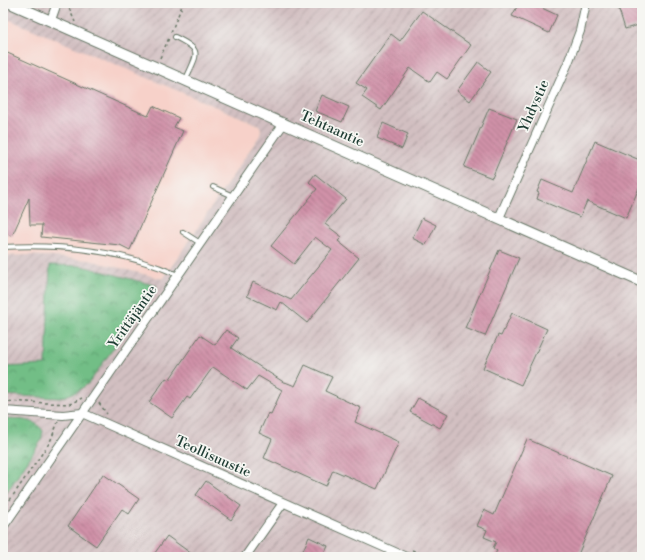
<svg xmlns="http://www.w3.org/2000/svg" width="645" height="560" viewBox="0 0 645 560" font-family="'Libre Bodoni',serif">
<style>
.built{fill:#f7d1c9}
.industrial{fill:url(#industrial-furrows)}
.forest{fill:url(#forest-crowns);stroke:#487e5d}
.building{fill:url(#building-back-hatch)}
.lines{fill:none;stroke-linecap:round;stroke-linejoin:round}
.service-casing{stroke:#677766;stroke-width:6}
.minor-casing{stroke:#677766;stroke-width:10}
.tertiary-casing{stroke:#677766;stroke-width:12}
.path{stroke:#677766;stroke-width:1.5;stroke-dasharray:3 3;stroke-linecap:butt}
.service{stroke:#fff;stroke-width:4}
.minor{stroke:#fff;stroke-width:8}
.tertiary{stroke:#fff;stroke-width:10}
.labels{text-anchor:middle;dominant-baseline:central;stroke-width:3.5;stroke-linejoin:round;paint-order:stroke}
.street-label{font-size:14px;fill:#1f3d34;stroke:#f6f6f2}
</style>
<defs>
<pattern id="industrial-furrows" width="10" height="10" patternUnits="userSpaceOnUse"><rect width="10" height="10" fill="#d2bfc1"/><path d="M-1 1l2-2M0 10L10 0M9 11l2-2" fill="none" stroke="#aa9c9e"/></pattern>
<pattern id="forest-crowns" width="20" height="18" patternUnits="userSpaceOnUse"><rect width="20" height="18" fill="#72be86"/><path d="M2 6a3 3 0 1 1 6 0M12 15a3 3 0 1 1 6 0" fill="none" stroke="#5d9c6e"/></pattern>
<pattern id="building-back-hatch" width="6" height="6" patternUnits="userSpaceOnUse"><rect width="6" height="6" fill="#d091a8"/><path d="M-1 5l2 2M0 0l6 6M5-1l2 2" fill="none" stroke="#a8788a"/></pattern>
</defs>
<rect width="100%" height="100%" fill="#f6f6f2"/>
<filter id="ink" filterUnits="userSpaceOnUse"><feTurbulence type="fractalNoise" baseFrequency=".025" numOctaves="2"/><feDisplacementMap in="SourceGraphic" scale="8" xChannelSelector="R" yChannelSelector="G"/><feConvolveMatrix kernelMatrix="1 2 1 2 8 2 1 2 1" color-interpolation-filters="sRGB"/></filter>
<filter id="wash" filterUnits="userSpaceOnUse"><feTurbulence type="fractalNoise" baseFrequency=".012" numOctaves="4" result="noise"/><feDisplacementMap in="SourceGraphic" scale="16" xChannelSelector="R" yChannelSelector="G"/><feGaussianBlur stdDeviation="0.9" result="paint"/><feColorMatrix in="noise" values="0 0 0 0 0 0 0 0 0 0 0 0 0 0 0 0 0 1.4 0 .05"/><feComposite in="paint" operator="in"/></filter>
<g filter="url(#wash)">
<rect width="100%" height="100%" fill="#eee2c3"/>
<!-- built -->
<path class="built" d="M 3,3 L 47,35 L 259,125 L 261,129 L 260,135 L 163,279 L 89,260 L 30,255 L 3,256 Z"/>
<!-- industrial -->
<path class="industrial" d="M 3,3 L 642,3 L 642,557 L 3,557 L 3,256 L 30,255 L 89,260 L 163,279 L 260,135 L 261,129 L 259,125 L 3,17 Z"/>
<!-- forest -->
<path class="forest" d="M 50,265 L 82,266 L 157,286 L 89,383 L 76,392 L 60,398 L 3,395 L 3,367 L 46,365 Z
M 3,419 C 18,420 34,417 43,431 L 41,441 L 3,498 Z"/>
<g id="blocks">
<!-- building -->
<path class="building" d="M 519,3 L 531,3 L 557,15 L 549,33 L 512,16 Z
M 617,3 L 642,3 L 642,24 L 625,29 Z
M 422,11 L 471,45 L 447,79 L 437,72 L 430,82 L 410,68 L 381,110 L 362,97 L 367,90 L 356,83 L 391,34 L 400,41 Z
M 3,51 L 148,116 L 153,106 L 179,118 L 174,127 L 183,131 L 130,250 L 120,245 L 41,237 L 42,225 L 30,225 L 29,198 L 12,236 L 3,232 Z
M 478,62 L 491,72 L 470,101 L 457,91 Z
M 322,95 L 349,107 L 342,122 L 315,111 Z
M 489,108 L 517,119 L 492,178 L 464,167 Z
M 383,123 L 408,134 L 402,149 L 377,138 Z
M 595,141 L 642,161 L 642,181 L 626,218 L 587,201 L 580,217 L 537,199 L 539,193 L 537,192 L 542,180 L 573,193 Z
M 315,174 L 346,199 L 325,224 L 342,237 L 338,241 L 359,258 L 307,323 L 281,302 L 277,310 L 247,296 L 253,282 L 291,300 L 332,250 L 315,237 L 294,264 L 271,246 L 317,189 L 309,182 Z
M 422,218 L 436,225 L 426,245 L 412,238 Z
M 499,250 L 519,258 L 485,336 L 465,328 Z
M 512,313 L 547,329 L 521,385 L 483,368 L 498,335 L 501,336 Z
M 226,330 L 238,338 L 231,348 L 285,383 L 285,382 L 295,386 L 305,365 L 332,377 L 325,391 L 361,408 L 355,422 L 399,442 L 377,489 L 333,470 L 326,486 L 264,458 L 272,439 L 259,433 L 268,413 L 271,414 L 282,390 L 258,376 L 247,390 L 213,367 L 190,399 L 187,397 L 172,418 L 149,402 L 166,378 L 169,380 L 200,335 L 215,345 Z
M 418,398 L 448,414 L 440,428 L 410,412 Z
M 527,439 L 612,476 L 577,557 L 493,557 L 497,551 L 493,548 L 496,542 L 484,537 L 487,530 L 477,526 L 484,510 L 494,515 Z
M 103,474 L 139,499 L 129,514 L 122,509 L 96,546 L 68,526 Z
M 206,481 L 241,506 L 231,520 L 196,495 Z
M 167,536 L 196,557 L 152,557 Z
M 309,537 L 328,546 L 323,557 L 300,557 Z"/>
</g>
</g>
<g filter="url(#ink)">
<use href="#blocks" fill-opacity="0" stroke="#677766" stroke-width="1"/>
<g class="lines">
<defs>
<path id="service" d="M 175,37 C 204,51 197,53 186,79
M 213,187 L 233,196
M 183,232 L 200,243
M 3,247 C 62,244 124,251 178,275"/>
<path id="minor" d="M 51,20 L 57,3
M 499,218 L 568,63 L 580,31 L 586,3
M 3,411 L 63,415 L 82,413 L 406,557
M 3,527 L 284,123
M 245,557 L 283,503"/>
<path id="tertiary" d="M 10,3 L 642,282"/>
</defs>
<!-- service casing -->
<use href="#service" class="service-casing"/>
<!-- minor casing -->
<use href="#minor" class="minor-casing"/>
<!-- tertiary casing -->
<use href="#tertiary" class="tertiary-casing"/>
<!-- path -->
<path class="path" d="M 70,3 L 69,8 L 75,22
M 171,32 L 182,6
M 160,58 L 169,38
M 3,401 L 70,404 L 82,398
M 99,403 L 107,414
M 3,510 L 50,442 L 58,422
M 412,550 L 427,557"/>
<!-- service -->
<use href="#service" class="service"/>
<!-- minor -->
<use href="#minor" class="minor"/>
<!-- tertiary -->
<use href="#tertiary" class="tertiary"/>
</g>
</g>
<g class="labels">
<!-- street labels -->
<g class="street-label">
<text transform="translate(534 106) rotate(-66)">Yhdystie</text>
<text transform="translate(332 129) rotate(24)">Tehtaantie</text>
<text transform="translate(133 317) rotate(-55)">Yrittäjäntie</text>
<text transform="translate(213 457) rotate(24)">Teollisuustie</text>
</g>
</g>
<!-- margin -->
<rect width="645" height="560" fill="none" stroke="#f6f6f2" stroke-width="16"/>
</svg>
